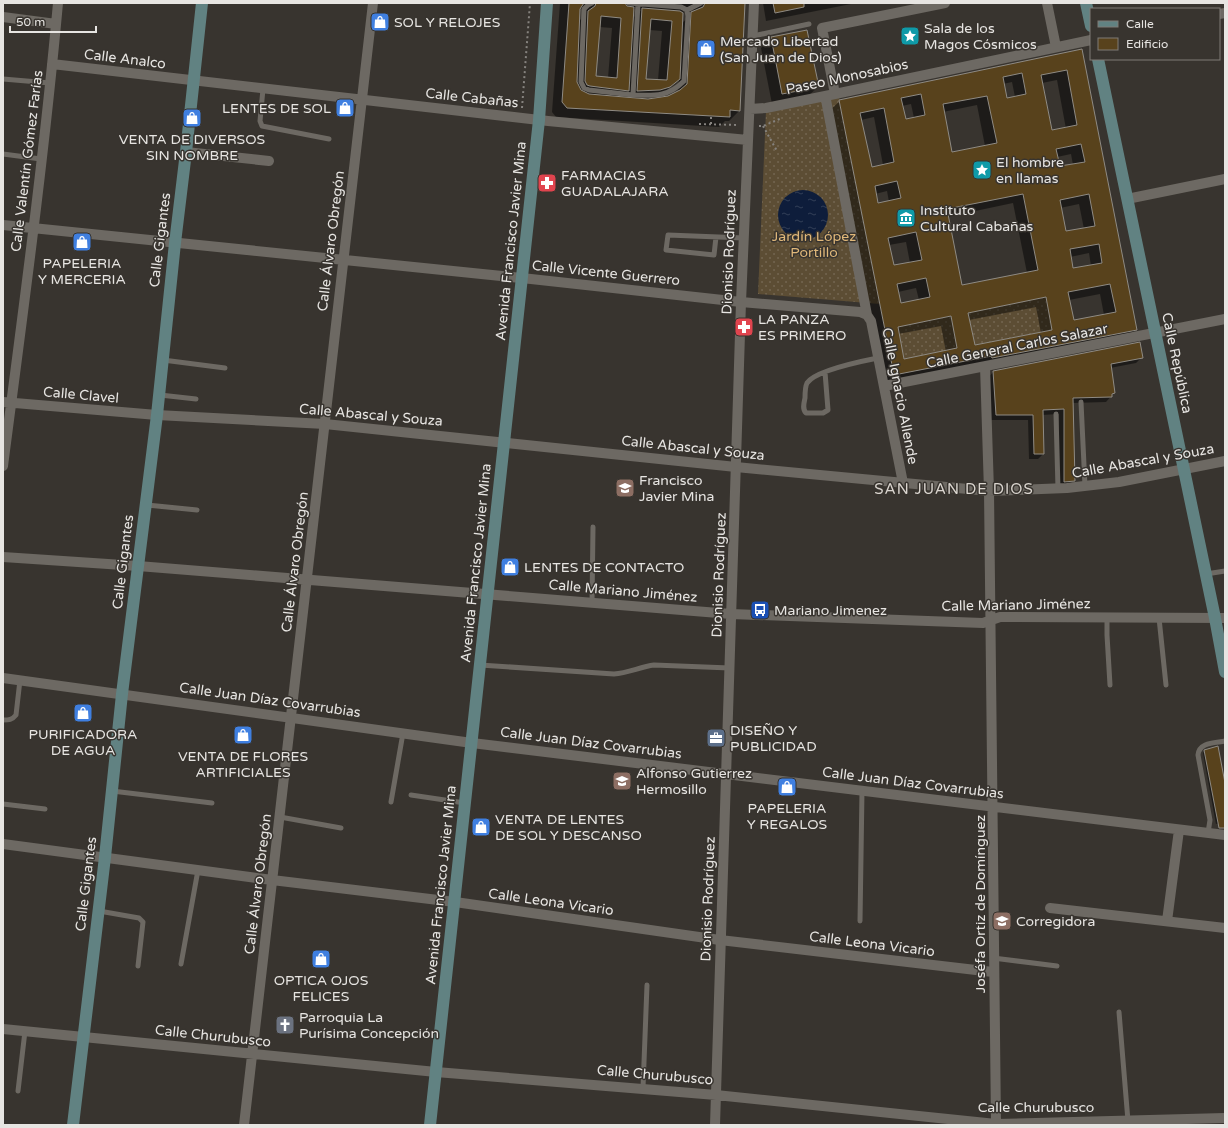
<svg xmlns="http://www.w3.org/2000/svg" width="1228" height="1128" viewBox="0 0 1228 1128" font-family="'Varela Round',sans-serif">
<style>
.grass{fill:url(#grass-dots)}
.water{fill:url(#water-ripples)}
.shadow{fill:#0007;fill-rule:evenodd}
.building{fill:#58421c;stroke:#8f8b84;fill-rule:evenodd}
.lines{fill:none;stroke-linecap:round;stroke-linejoin:round}
.path{stroke:#86837f;stroke-width:2;stroke-dasharray:2 3;stroke-linecap:butt}
.lane{stroke:#6d6963;stroke-width:5}
.street{stroke:#6d6963;stroke-width:10}
.secondary{stroke:#618282;stroke-width:12}
.labels{text-anchor:middle;dominant-baseline:central;stroke-width:3;stroke-linejoin:round;paint-order:stroke}
.poi-label{font-size:14px;fill:#e7e5e2;stroke:#38342f;text-anchor:start}
.street-label{font-size:14px;fill:#e7e5e2;stroke:#38342f}
.park-label{font-size:14px;fill:#e0b87a;stroke:#38342f}
.neighbourhood-label{font-size:15px;letter-spacing:1px;fill:#dad5cf;stroke:#38342f}
</style>
<defs>
<pattern id="grass-dots" width="8" height="8" patternUnits="userSpaceOnUse"><rect width="8" height="8" fill="#5c4d34"/><path d="M2 2h.1M6 6h.1" fill="none" stroke="#736651" stroke-width="1.8" stroke-linecap="round"/></pattern>
<pattern id="water-ripples" width="26" height="14" patternUnits="userSpaceOnUse"><rect width="26" height="14" fill="#0e1d3b"/><path d="M2 4q2-2 4 0t4 0M15 11q2-2 4 0t4 0" fill="none" stroke="#313e57"/></pattern>
</defs>
<rect width="100%" height="100%" fill="#38342f"/>
<!-- grass -->
<path class="grass" d="M 839,97 L 880,304 L 758,294 L 766,111 Z
M 1046,297 L 1052,330 L 975,345 L 968,313 Z
M 951,316 L 957,348 L 904,359 L 898,327 Z"/>
<!-- water -->
<path class="water" d="M778 215a25 25 0 1 1 50 0a25 25 0 1 1-50 0Z"/>
<!-- shadow -->
<path class="shadow" d="M 560,3 L 744,3 L 739,111 L 729,121 L 725,121 L 719,127 L 556,117 L 552,112 ZM 582,9 L 586,14 L 578,22 L 579,10 ZM 633,9 L 641,10 L 632,19 ZM 689,9 L 695,11 L 682,23 L 682,12 ZM 599,27 L 612,28 L 608,78 L 595,77 ZM 649,30 L 662,31 L 658,80 L 645,80 ZM 679,79 L 678,92 L 668,98 L 653,99 L 659,97 ZM 628,90 L 628,99 L 620,98 Z
M 763,3 L 856,3 L 766,21 Z
M 807,31 L 818,87 L 807,97 L 772,104 L 761,48 L 771,38 Z
M 1081,50 L 1136,329 L 1126,340 L 884,385 L 829,111 L 840,101 ZM 1057,80 L 1066,129 L 1052,131 L 1042,83 ZM 1012,82 L 1015,97 L 1006,99 L 1003,84 ZM 911,104 L 914,118 L 905,120 L 902,106 ZM 977,105 L 985,146 L 951,153 L 943,112 ZM 874,117 L 883,165 L 871,168 L 861,120 ZM 1071,154 L 1073,165 L 1059,168 L 1057,157 ZM 887,191 L 889,202 L 877,204 L 875,194 ZM 1013,203 L 1027,273 L 961,286 L 947,217 ZM 1079,204 L 1084,229 L 1065,232 L 1060,208 ZM 906,242 L 910,263 L 893,266 L 889,245 ZM 1089,253 L 1091,266 L 1073,270 L 1070,257 ZM 916,288 L 919,300 L 900,304 L 898,292 ZM 1100,294 L 1104,315 L 1073,321 L 1069,300 ZM 1036,307 L 1041,333 L 974,346 L 969,320 ZM 941,326 L 946,352 L 904,360 L 898,334 Z
M 1142,357 L 1136,363 L 1110,368 L 1114,393 L 1106,402 L 1072,403 L 1074,480 L 1068,486 L 1059,486 L 1059,414 L 1042,415 L 1043,454 L 1038,459 L 1029,459 L 1028,420 L 990,420 L 988,378 L 993,372 Z
M 1205,751 L 1225,788 L 1225,822 L 1216,824 L 1203,753 Z"/>
<!-- building -->
<path class="building" d="M 569,3 L 584,3 L 580,9 L 577,82 L 581,90 L 589,94 L 648,99 L 668,96 L 680,90 L 687,84 L 691,12 L 703,7 L 705,3 L 745,3 L 740,111 L 730,110 L 730,117 L 567,108 L 562,102 Z
M 596,3 L 625,3 L 627,6 L 634,7 L 629,91 L 590,86 L 587,85 L 585,81 L 588,11 L 595,6 ZM 601,16 L 621,18 L 617,78 L 596,76 Z
M 773,3 L 804,3 L 804,7 L 775,13 Z
M 642,8 L 680,11 L 683,13 L 680,79 L 670,87 L 660,90 L 637,91 ZM 651,19 L 672,21 L 667,80 L 646,79 Z
M 807,30 L 819,87 L 782,94 L 771,37 Z
M 1082,49 L 1137,330 L 992,358 L 991,356 L 894,375 L 839,100 ZM 1067,70 L 1077,125 L 1052,130 L 1041,75 ZM 1022,73 L 1026,94 L 1007,98 L 1003,77 ZM 921,94 L 925,115 L 906,119 L 901,98 ZM 987,96 L 997,143 L 952,152 L 943,104 ZM 884,108 L 894,162 L 872,167 L 860,113 ZM 1081,144 L 1085,162 L 1060,166 L 1056,149 ZM 897,181 L 901,198 L 878,203 L 875,186 ZM 1023,194 L 1038,270 L 962,285 L 947,209 ZM 1089,194 L 1095,226 L 1066,231 L 1060,200 ZM 916,232 L 922,260 L 894,265 L 888,238 ZM 1099,244 L 1102,263 L 1073,268 L 1070,249 ZM 926,278 L 930,297 L 901,303 L 897,284 ZM 1110,284 L 1116,312 L 1074,320 L 1068,292 ZM 1046,297 L 1052,330 L 975,345 L 968,313 ZM 951,316 L 957,348 L 904,359 L 898,327 Z
M 1140,342 L 1143,358 L 1111,364 L 1115,393 L 1112,394 L 1112,397 L 1073,398 L 1075,481 L 1064,482 L 1064,409 L 1043,410 L 1044,454 L 1034,454 L 1033,415 L 996,415 L 993,371 Z
M 1218,746 L 1225,783 L 1225,828 L 1219,828 L 1204,750 Z"/>
<g class="lines">
<!-- path -->
<path class="path" d="M 522,108 L 530,3
M 699,124 L 739,125
M 711,124 L 711,116
M 759,126 L 763,126 L 782,118
M 763,126 L 777,151"/>
<!-- lane -->
<path class="lane" d="M 592,3 L 588,5 L 584,9 L 581,82 L 584,88 L 589,90 L 633,95 L 638,3
M 629,3 L 681,7 L 687,10 L 688,16 L 684,81 C 668,97 655,96 633,95
M 687,10 L 701,3
M 753,36 L 809,24
M 3,79 L 50,83
M 263,89 L 260,121 L 262,126 L 329,139
M 3,154 L 41,159
M 716,237 L 714,255 L 666,250 L 668,235 L 744,238
M 163,360 L 225,368
M 825,372 L 828,410 L 823,413 L 806,413 C 802,409 804,403 805,398 C 805,393 805,387 807,383 C 816,370 863,361 878,358
M 160,395 L 196,399
M 1081,402 L 1085,486
M 1056,414 L 1058,489
M 147,505 L 197,510
M 1206,574 L 1225,571
M 592,603 L 593,527
M 1107,618 L 1107,635 L 1110,685
M 1159,618 L 1166,685
M 480,665 L 614,674 C 628,673 640,667 654,665 L 730,668
M 3,720 C 9,720 12,720 16,715 L 20,680
M 112,791 L 212,803
M 411,795 L 465,803
M 391,802 L 403,733
M 3,804 L 45,809
M 280,817 L 341,828
M 1208,833 L 1210,820 L 1198,755 C 1199,742 1215,743 1225,741
M 99,911 L 139,918 L 143,922 L 138,966
M 860,921 L 862,791
M 993,958 L 1057,966
M 181,964 L 198,870
M 1119,1012 L 1128,1121
M 643,1088 L 647,985
M 18,1091 L 25,1031"/>
<!-- street -->
<path class="street" d="M 1047,3 L 1056,47
M 1219,14 L 1225,13
M 3,17 L 56,24
M 52,64 L 548,121 L 748,140
M 835,94 L 822,28 L 945,3
M 826,100 L 867,315 L 871,321 L 903,483
M 750,109 L 766,108 L 835,94 L 1091,40
M 186,152 L 269,161
M 1127,199 L 1225,179
M 3,225 L 531,279 L 741,302 L 860,312 L 867,315
M 985,366 L 989,491 L 996,1125
M 884,386 L 1225,319
M 3,402 L 157,415 L 325,424 L 736,467 L 989,491 L 1067,488 L 1119,482 L 1225,461
M 3,466 C 23,312 44,158 58,3
M 3,557 L 138,566 L 731,614 L 983,623 L 1000,617 L 1225,618
M 3,678 L 472,743 L 1225,835
M 3,844 L 272,880 L 455,902 L 720,940 L 993,972
M 1050,908 L 1225,928
M 1167,921 L 1179,830
M 3,1029 L 436,1072 L 716,1095 L 996,1124 L 1225,1118
M 244,1125 L 373,3
M 715,1125 L 741,302 L 754,3"/>
<!-- secondary -->
<path class="secondary" d="M 1086,3 L 1091,26
M 1098,59 L 1215,618 L 1225,672
M 73,1125 L 105,857 L 122,694 L 157,415 L 175,243 L 186,152 L 202,3
M 430,1125 L 539,120 L 547,3"/>
</g>
<!-- icons -->
<defs>
<symbol id="shop-square" viewBox="-11 -11 22 22"><rect x="-9" y="-9" width="18" height="18" rx="4" fill="#3f7fe0" stroke="#38342f"/><path d="M-5-2.5h2.3a2.7 3.5 0 0 1 5.4 0H5L5.5 6h-11ZM-1.5-2.5h3a1.5 2.3 0 0 0-3 0Z" fill="#fff"/></symbol>
<symbol id="sight-square" viewBox="-11 -11 22 22"><rect x="-9" y="-9" width="18" height="18" rx="4" fill="#0f9aa8" stroke="#38342f"/><path d="M0-6L1.8-2.2L6-1.7L2.9 1.2L3.7 5.4L0 3.3L-3.7 5.4L-2.9 1.2L-6-1.7L-1.8-2.2Z" fill="#fff"/></symbol>
<symbol id="pharmacy-square" viewBox="-11 -11 22 22"><rect x="-9" y="-9" width="18" height="18" rx="4" fill="#e0444e" stroke="#38342f"/><path d="M-2-6h4v4h4v4h-4v4h-4v-4h-4v-4h4Z" fill="#fff"/></symbol>
<symbol id="museum-square" viewBox="-11 -11 22 22"><rect x="-9" y="-9" width="18" height="18" rx="4" fill="#0f9aa8" stroke="#38342f"/><path d="M0-6L6-3V-2H-6V-3ZM-5-1h2V3h-2ZM-1-1h2V3h-2ZM3-1h2V3H3ZM-6 4H6V6H-6Z" fill="#fff"/></symbol>
<symbol id="school-square" viewBox="-11 -11 22 22"><rect x="-9" y="-9" width="18" height="18" rx="4" fill="#8d6e63" stroke="#38342f"/><path d="M0-5L7-2L0 1L-7-2ZM-4 1L0 2.5L4 1V4Q0 6-4 4Z" fill="#fff"/></symbol>
<symbol id="bus-square" viewBox="-11 -11 22 22"><rect x="-9" y="-9" width="18" height="18" rx="4" fill="#1a4fb4" stroke="#38342f"/><path d="M-5-6H5V4H4V6H2V4H-2V6H-4V4H-5ZM-3.5-4V0h7V-4ZM-3.5 1.2v1.5H-2V1.2ZM2 1.2v1.5H3.5V1.2Z" fill="#fff"/></symbol>
<symbol id="office-square" viewBox="-11 -11 22 22"><rect x="-9" y="-9" width="18" height="18" rx="4" fill="#5c6f8a" stroke="#38342f"/><path d="M-6-3h4V-5.5h4V-3h4V5H-6ZM-1-4.5V-3h2v-1.5ZM-6 0V1H6V0Z" fill="#fff"/></symbol>
<symbol id="church-square" viewBox="-11 -11 22 22"><rect x="-9" y="-9" width="18" height="18" rx="4" fill="#6b7280" stroke="#38342f"/><path d="M-1.2-6h2.4v3.5h3.3v2.4h-3.3V6h-2.4V-.1h-3.3v-2.4h3.3Z" fill="#fff"/></symbol>
</defs>
<g fill-rule="evenodd">
<use href="#shop-square" x="369" y="11" width="22" height="22"/>
<use href="#sight-square" x="899" y="25" width="22" height="22"/>
<use href="#shop-square" x="695" y="38" width="22" height="22"/>
<use href="#shop-square" x="334" y="97" width="22" height="22"/>
<use href="#shop-square" x="181" y="107" width="22" height="22"/>
<use href="#sight-square" x="971" y="159" width="22" height="22"/>
<use href="#pharmacy-square" x="536" y="172" width="22" height="22"/>
<use href="#museum-square" x="895" y="207" width="22" height="22"/>
<use href="#shop-square" x="71" y="231" width="22" height="22"/>
<use href="#pharmacy-square" x="733" y="316" width="22" height="22"/>
<use href="#school-square" x="614" y="477" width="22" height="22"/>
<use href="#shop-square" x="499" y="556" width="22" height="22"/>
<use href="#bus-square" x="749" y="599" width="22" height="22"/>
<use href="#shop-square" x="72" y="702" width="22" height="22"/>
<use href="#shop-square" x="232" y="724" width="22" height="22"/>
<use href="#office-square" x="705" y="727" width="22" height="22"/>
<use href="#school-square" x="611" y="770" width="22" height="22"/>
<use href="#shop-square" x="776" y="776" width="22" height="22"/>
<use href="#shop-square" x="470" y="816" width="22" height="22"/>
<use href="#school-square" x="991" y="910" width="22" height="22"/>
<use href="#shop-square" x="310" y="948" width="22" height="22"/>
<use href="#church-square" x="274" y="1014" width="22" height="22"/>
</g>
<g class="labels">
<!-- poi labels -->
<g class="poi-label">
<text x="394" y="22">SOL Y RELOJES</text>
<text x="924" y="28">Sala de los<tspan x="924" dy="16">Magos Cósmicos</tspan></text>
<text x="720" y="41">Mercado Libertad<tspan x="720" dy="16">(San Juan de Dios)</tspan></text>
<text x="331" y="108" text-anchor="end">LENTES DE SOL</text>
<text x="192" y="139" text-anchor="middle">VENTA DE DIVERSOS<tspan x="192" dy="16">SIN NOMBRE</tspan></text>
<text x="996" y="162">El hombre<tspan x="996" dy="16">en llamas</tspan></text>
<text x="561" y="175">FARMACIAS<tspan x="561" dy="16">GUADALAJARA</tspan></text>
<text x="920" y="210">Instituto<tspan x="920" dy="16">Cultural Cabañas</tspan></text>
<text x="82" y="263" text-anchor="middle">PAPELERIA<tspan x="82" dy="16">Y MERCERIA</tspan></text>
<text x="758" y="319">LA PANZA<tspan x="758" dy="16">ES PRIMERO</tspan></text>
<text x="639" y="480">Francisco<tspan x="639" dy="16">Javier Mina</tspan></text>
<text x="524" y="567">LENTES DE CONTACTO</text>
<text x="774" y="610">Mariano Jimenez</text>
<text x="730" y="730">DISEÑO Y<tspan x="730" dy="16">PUBLICIDAD</tspan></text>
<text x="83" y="734" text-anchor="middle">PURIFICADORA<tspan x="83" dy="16">DE AGUA</tspan></text>
<text x="243" y="756" text-anchor="middle">VENTA DE FLORES<tspan x="243" dy="16">ARTIFICIALES</tspan></text>
<text x="636" y="773">Alfonso Gutierrez<tspan x="636" dy="16">Hermosillo</tspan></text>
<text x="787" y="808" text-anchor="middle">PAPELERIA<tspan x="787" dy="16">Y REGALOS</tspan></text>
<text x="495" y="819">VENTA DE LENTES<tspan x="495" dy="16">DE SOL Y DESCANSO</tspan></text>
<text x="1016" y="921">Corregidora</text>
<text x="321" y="980" text-anchor="middle">OPTICA OJOS<tspan x="321" dy="16">FELICES</tspan></text>
<text x="299" y="1017">Parroquia La<tspan x="299" dy="16">Purísima Concepción</tspan></text>
</g>
<!-- street labels -->
<g class="street-label">
<text transform="translate(125 59) rotate(7)">Calle Analco</text>
<text transform="translate(847 77) rotate(-12)">Paseo Monosabios</text>
<text transform="translate(472 98) rotate(6)">Calle Cabañas</text>
<text transform="translate(27 161) rotate(-83)">Calle Valentín Gómez Farías</text>
<text transform="translate(160 240) rotate(-83)">Calle Gigantes</text>
<text transform="translate(331 241) rotate(-83)">Calle Álvaro Obregón</text>
<text transform="translate(511 241) rotate(-84)">Avenida Francisco Javier Mina</text>
<text transform="translate(729 252) rotate(-88)">Dionisio Rodríguez</text>
<text transform="translate(606 273) rotate(6)">Calle Vicente Guerrero</text>
<text transform="translate(1017 346) rotate(-11)">Calle General Carlos Salazar</text>
<text transform="translate(1177 363) rotate(78)">Calle República</text>
<text transform="translate(81 395) rotate(5)">Calle Clavel</text>
<text transform="translate(900 396) rotate(79)">Calle Ignacio Allende</text>
<text transform="translate(371 415) rotate(5)">Calle Abascal y Souza</text>
<text transform="translate(693 448) rotate(6)">Calle Abascal y Souza</text>
<text transform="translate(1143 461) rotate(-10)">Calle Abascal y Souza</text>
<text transform="translate(123 562) rotate(-83)">Calle Gigantes</text>
<text transform="translate(295 562) rotate(-83)">Calle Álvaro Obregón</text>
<text transform="translate(476 563) rotate(-84)">Avenida Francisco Javier Mina</text>
<text transform="translate(719 575) rotate(-88)">Dionisio Rodríguez</text>
<text transform="translate(623 591) rotate(5)">Calle Mariano Jiménez</text>
<text transform="translate(1016 605) rotate(-1)">Calle Mariano Jiménez</text>
<text transform="translate(270 700) rotate(8)">Calle Juan Díaz Covarrubias</text>
<text transform="translate(591 743) rotate(7)">Calle Juan Díaz Covarrubias</text>
<text transform="translate(913 783) rotate(7)">Calle Juan Díaz Covarrubias</text>
<text transform="translate(86 884) rotate(-83)">Calle Gigantes</text>
<text transform="translate(258 884) rotate(-83)">Calle Álvaro Obregón</text>
<text transform="translate(441 885) rotate(-84)">Avenida Francisco Javier Mina</text>
<text transform="translate(708 899) rotate(-88)">Dionisio Rodríguez</text>
<text transform="translate(551 902) rotate(8)">Calle Leona Vicario</text>
<text transform="translate(980 904) rotate(-90)">Joséfa Ortiz de Domínguez</text>
<text transform="translate(872 944) rotate(7)">Calle Leona Vicario</text>
<text transform="translate(213 1036) rotate(6)">Calle Churubusco</text>
<text transform="translate(655 1075) rotate(5)">Calle Churubusco</text>
<text x="1036" y="1107">Calle Churubusco</text>
</g>
<!-- park labels -->
<g class="park-label">
<text x="814" y="236">Jardín López<tspan x="814" dy="16">Portillo</tspan></text>
</g>
<!-- neighbourhood labels -->
<g class="neighbourhood-label">
<text x="954" y="489">SAN JUAN DE DIOS</text>
</g>
</g>
<!-- border -->
<rect width="1228" height="1128" fill="none" stroke="#e7e5e2" stroke-width="8"/>
<!-- legend -->
<rect x="1090" y="8" width="130" height="52" fill="#38342f" stroke="#7e7b77"/>
<rect x="1098" y="21" width="20" height="6" fill="#618282" stroke="#7e7b77"/>
<text x="1126" y="28" font-size="12" fill="#e7e5e2">Calle</text>
<rect x="1098" y="38" width="20" height="12" fill="#58421c" stroke="#7e7b77"/>
<text x="1126" y="48" font-size="12" fill="#e7e5e2">Edificio</text>
<!-- scale -->
<path d="M10 26v6h86v-6" fill="none" stroke="#e7e5e2" stroke-width="2"/>
<text x="16" y="26" font-size="12" fill="#e7e5e2" stroke="#38342f" stroke-width="3" paint-order="stroke">50 m</text>
</svg>
